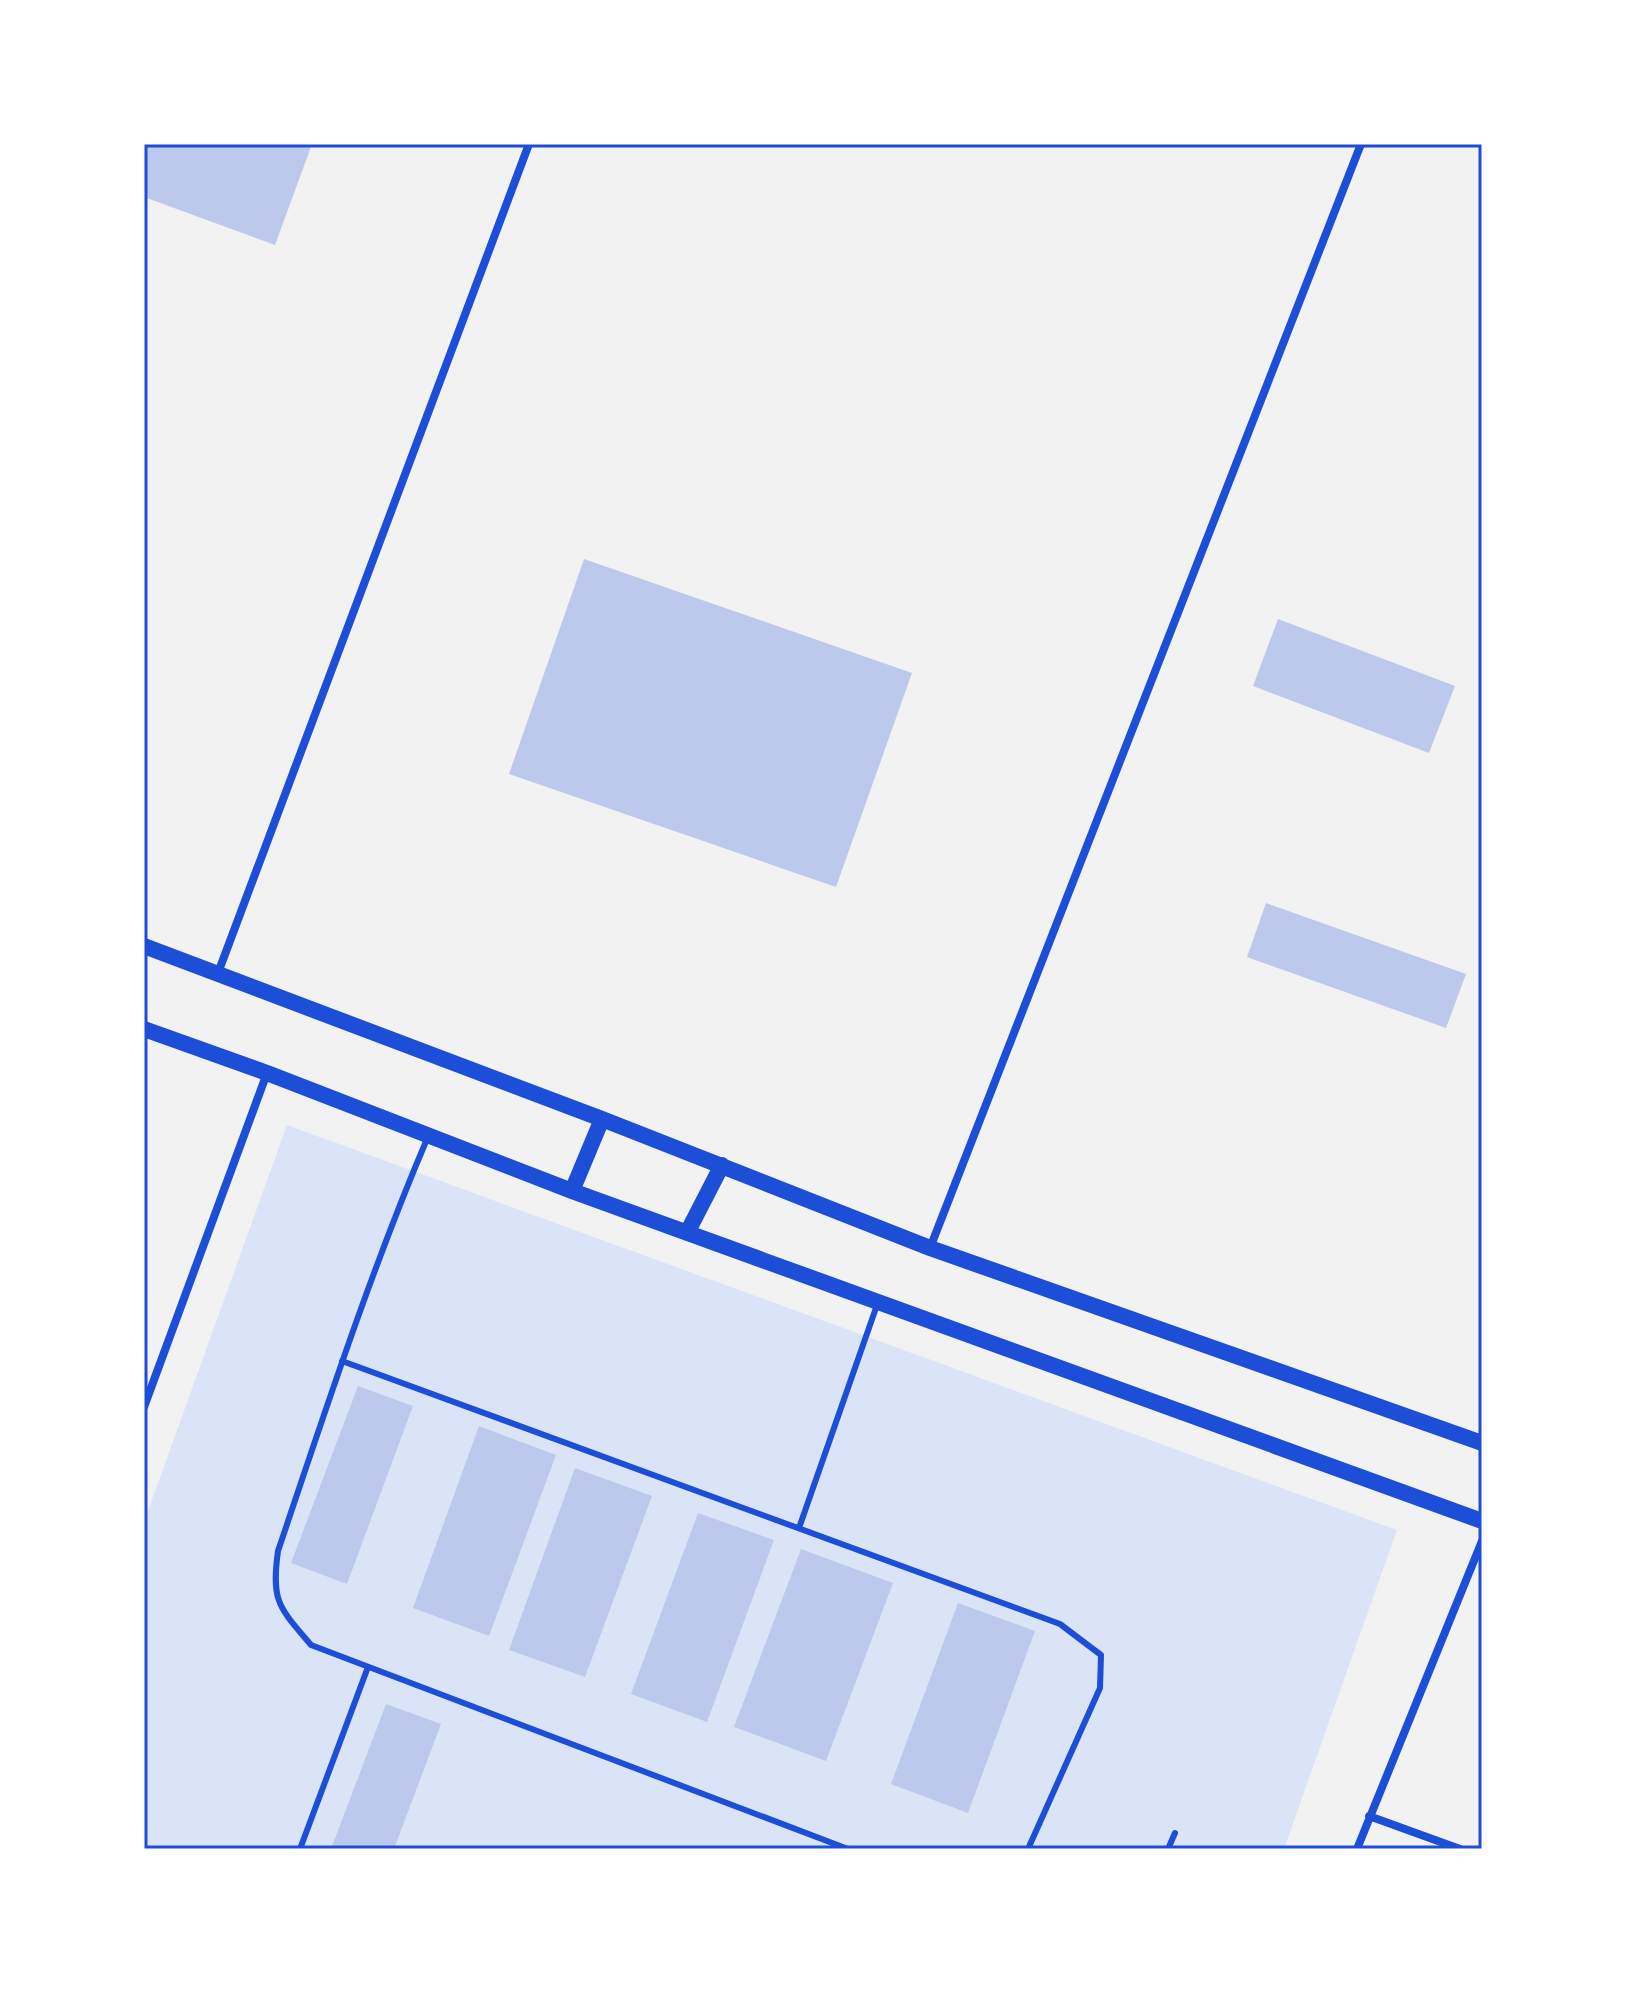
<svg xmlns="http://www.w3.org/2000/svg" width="1626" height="1993" viewBox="0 0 1626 1993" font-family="Figtree,sans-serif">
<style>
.green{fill:#dbe4f7}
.building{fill:#bdc9ec}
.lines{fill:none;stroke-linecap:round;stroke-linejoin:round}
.service{stroke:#1d4ed8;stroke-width:6}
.minor{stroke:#1d4ed8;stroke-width:8}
.secondary{stroke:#1d4ed8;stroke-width:16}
.neatline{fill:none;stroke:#1d4ed8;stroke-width:3}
</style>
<rect width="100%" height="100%" fill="#f2f2f2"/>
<!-- green -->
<path class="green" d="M 287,1125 L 1397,1530 L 1284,1849 L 144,1849 L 144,1522 Z"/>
<!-- building -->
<path class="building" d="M 144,144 L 312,144 L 275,245 L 144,197 Z
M 584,559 L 912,673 L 836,887 L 509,774 Z
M 1278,619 L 1455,686 L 1429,753 L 1253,686 Z
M 1266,903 L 1466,974 L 1446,1028 L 1247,957 Z
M 358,1386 L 413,1406 L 347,1584 L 291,1563 Z
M 479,1426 L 556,1455 L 489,1636 L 413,1608 Z
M 575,1468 L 652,1496 L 585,1677 L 509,1650 Z
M 698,1513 L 774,1540 L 707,1722 L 631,1694 Z
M 801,1549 L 893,1583 L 826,1761 L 734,1727 Z
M 958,1603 L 1035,1631 L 968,1813 L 891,1784 Z
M 386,1704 L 441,1724 L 394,1849 L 331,1849 Z"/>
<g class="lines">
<!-- service -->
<path class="service" d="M 427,1139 C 370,1273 325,1412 278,1551 C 271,1602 279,1607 311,1645 L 848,1849
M 342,1361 L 1060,1624 L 1101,1655 L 1100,1688 L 1028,1849
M 799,1528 L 877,1305
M 300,1849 L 368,1667
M 1168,1849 L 1175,1833"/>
<!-- minor -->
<path class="minor" d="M 218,973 L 529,144
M 930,1248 L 1361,144
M 144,1407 L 267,1073
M 1369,1816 L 1460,1849
M 1357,1849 L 1482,1541"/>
<!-- secondary -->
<path class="secondary" d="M 144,946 L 602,1119 L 930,1248 L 1482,1443
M 144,1029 L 267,1073 L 572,1191 L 1482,1521
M 572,1191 L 602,1119
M 687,1233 L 722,1165"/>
</g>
<!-- border -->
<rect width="1626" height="1993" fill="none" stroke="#ffffff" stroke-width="292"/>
<rect x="146" y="146" width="1334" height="1701" class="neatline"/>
</svg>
